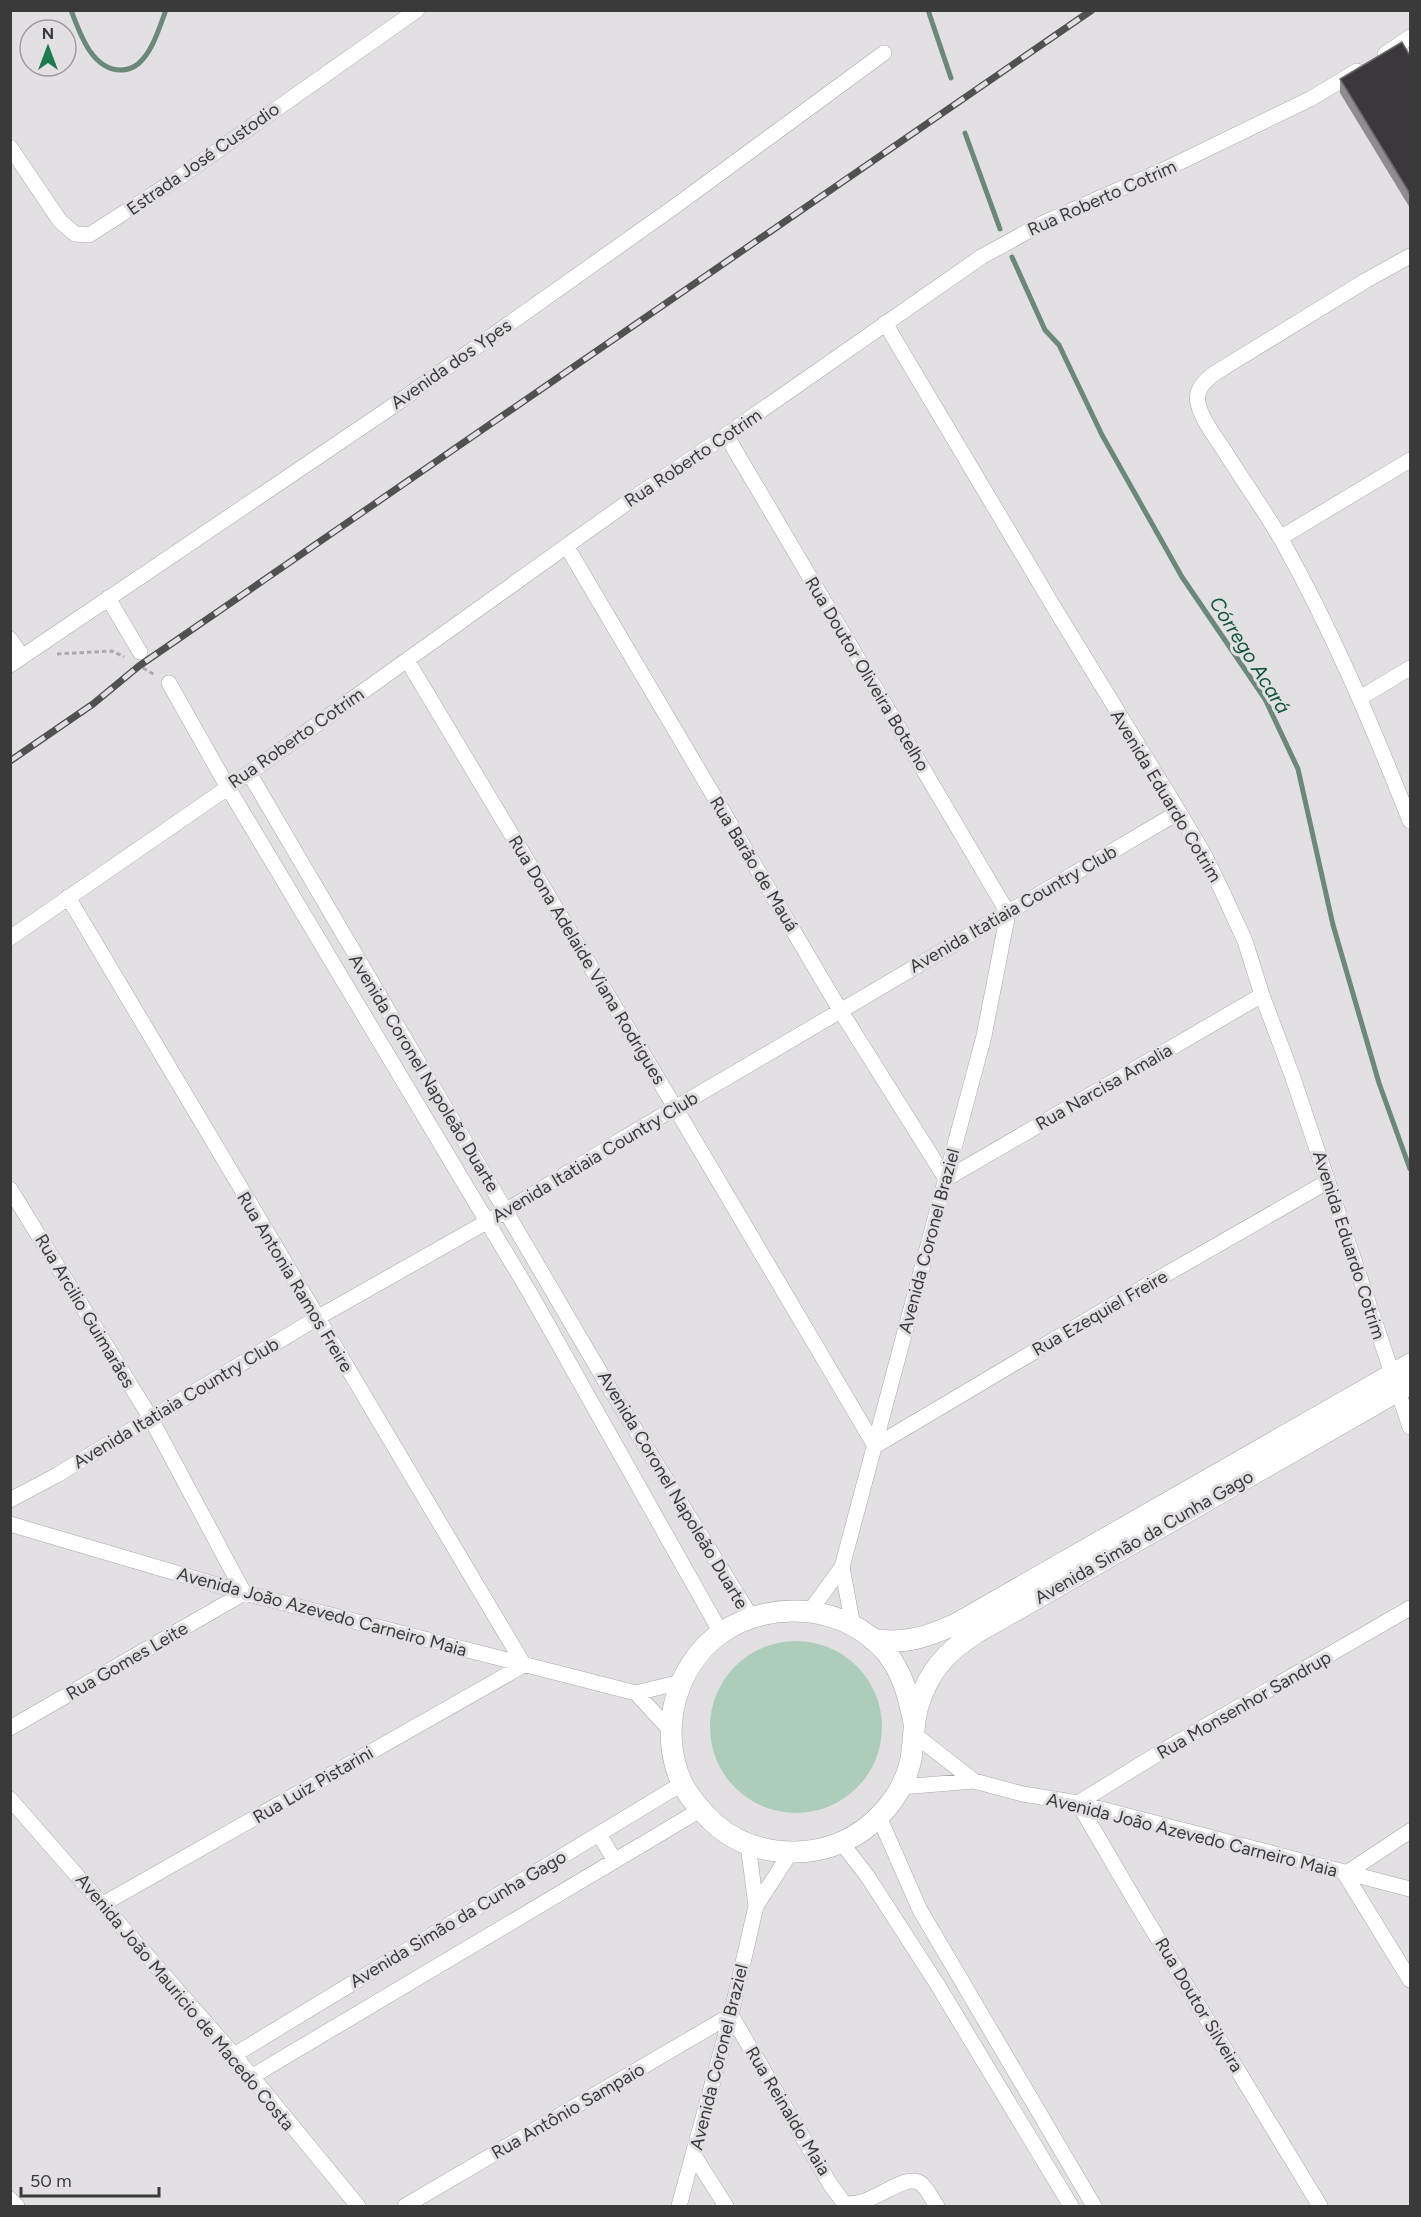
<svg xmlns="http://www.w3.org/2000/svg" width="1421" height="2217" viewBox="0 0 1421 2217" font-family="Figtree,sans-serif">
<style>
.green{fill:#adccba}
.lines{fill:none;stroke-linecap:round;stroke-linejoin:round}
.stream{stroke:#6c8878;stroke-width:5}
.street-casing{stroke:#a9a7aa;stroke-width:16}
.secondary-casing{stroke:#a9a7aa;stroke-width:22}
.path{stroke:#aba9ac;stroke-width:3;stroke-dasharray:4.5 3;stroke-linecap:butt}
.street{stroke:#fff;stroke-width:15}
.secondary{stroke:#fff;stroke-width:21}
.rail-casing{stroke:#525152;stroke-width:7}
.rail{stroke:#e2e0e3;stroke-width:4.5;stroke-dasharray:14;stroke-linecap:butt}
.wall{fill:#8e8c8e}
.building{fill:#3a383a;stroke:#6c6a6d;stroke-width:1.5}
.labels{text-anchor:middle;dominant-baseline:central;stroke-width:6;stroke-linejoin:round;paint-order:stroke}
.street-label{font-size:18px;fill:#3b3a3b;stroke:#e2e0e3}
.water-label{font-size:20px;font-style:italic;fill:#105638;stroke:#e2e0e3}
</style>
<rect width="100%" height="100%" fill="#e2e0e3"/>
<!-- green -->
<path class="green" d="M710 1727a86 86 0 1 1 172 0a86 86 0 1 1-172 0Z"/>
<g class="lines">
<!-- stream -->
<path class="stream" d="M 71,10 C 80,34 92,70 121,70 C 128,70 133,68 138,64 C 153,51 159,28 166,10
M 928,10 L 951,78
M 965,133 L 1000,229
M 1012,257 L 1045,330 L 1059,345 L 1102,435 L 1182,577 L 1265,699 L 1298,769 L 1333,925 L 1379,1083 L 1410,1169"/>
<defs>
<path id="street" d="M 1385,54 L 1410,37
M 10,147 L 60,221 L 75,234 L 89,235 L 177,179 L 417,10
M 1410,256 L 1365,281 L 1215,373 C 1205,380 1195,390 1198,403 C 1201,418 1213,434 1222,447 C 1241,478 1263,508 1281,539 C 1332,630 1372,725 1410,821
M 885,323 L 1055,609 L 1179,812 L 1205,856 L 1222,891 L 1245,941 L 1262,995 L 1292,1075 L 1410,1427
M 726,435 L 1008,913 L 984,1036 L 842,1567 L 810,1611
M 1280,538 L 1410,460
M 567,547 L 840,1010 L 946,1179 L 1262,995
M 108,598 L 140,652
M 10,639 L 22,656
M 407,660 L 676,1109 L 875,1446 L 1116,1303 L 1327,1182
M 10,665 L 390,408 L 674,207 L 884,53
M 169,683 L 227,786 L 531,1295 L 721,1633
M 1360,698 L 1410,668
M 249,773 L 607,1384 L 751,1617
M 68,897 L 524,1665 L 103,1904
M 10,938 L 249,773 L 635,497 L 726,435 L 981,257 L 1043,223 L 1172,166 L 1310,99 L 1357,71
M 10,1189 L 150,1417 L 244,1593 L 10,1728
M 10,1500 L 57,1475 L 317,1318 L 506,1211 L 624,1138 L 1179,812
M 10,1524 L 244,1593 L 636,1693 L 681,1682
M 842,1567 L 853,1626
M 636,1693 L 671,1731
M 915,1735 L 974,1781
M 901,1787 L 974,1781 L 1023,1794 L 1078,1803 L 1410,1889
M 10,1799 L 234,2055 L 358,2206
M 879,1817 L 920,1910 L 1094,2206
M 1410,1831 L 1345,1874 L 1410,1980
M 599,1834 L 615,1861
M 841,1842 L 868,1877 L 937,1984 L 1071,2206
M 756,1906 L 791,1852
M 234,2055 L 683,1783
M 251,2077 L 700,1810
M 693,2154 L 726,2206
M 10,2199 L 17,2206
M 405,2206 L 731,2015 L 830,2184 L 844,2203 C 868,2210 903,2172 920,2183 C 927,2187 932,2200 937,2206
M 679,2206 L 731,2015 L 756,1906 L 748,1844
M 1320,2206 L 1137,1904 L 1078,1803 L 1164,1750 L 1410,1608"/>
<path id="secondary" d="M 872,1639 C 904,1645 927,1637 956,1624 L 1410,1364
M 914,1723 C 909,1698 903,1673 886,1652 C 846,1605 772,1598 721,1633 C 675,1665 658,1732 682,1783 C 690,1799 703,1813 716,1825 C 749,1854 801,1859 840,1843 C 874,1829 904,1795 911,1759 C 914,1741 913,1723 918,1706 C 928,1672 947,1651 976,1633 L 1410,1384"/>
</defs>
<!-- street casing -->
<use href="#street" class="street-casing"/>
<!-- secondary casing -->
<use href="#secondary" class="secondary-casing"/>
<!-- path -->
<path class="path" d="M 57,654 L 112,651 L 124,657
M 143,668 L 155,675"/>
<!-- street -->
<use href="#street" class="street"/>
<!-- secondary -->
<use href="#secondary" class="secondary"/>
<defs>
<path id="rail" d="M 10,761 L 93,704 L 139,666 L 1092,10"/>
</defs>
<!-- rail casing -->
<use href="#rail" class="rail-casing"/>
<!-- rail -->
<use href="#rail" class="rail"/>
</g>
<!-- wall -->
<path class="wall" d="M 1410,56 L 1410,208 L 1340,93 L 1340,79 Z"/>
<!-- building -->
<path class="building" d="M 1402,42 L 1410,56 L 1410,194 L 1340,79 Z"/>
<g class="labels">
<!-- street labels -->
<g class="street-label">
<text transform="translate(203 159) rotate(-35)">Estrada José Custodio</text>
<text transform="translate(1102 198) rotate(-24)">Rua Roberto Cotrim</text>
<text transform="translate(451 364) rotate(-35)">Avenida dos Ypes</text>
<text transform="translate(693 458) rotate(-34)">Rua Roberto Cotrim</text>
<text transform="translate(867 674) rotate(59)">Rua Doutor Oliveira Botelho</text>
<text transform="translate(296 738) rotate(-35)">Rua Roberto Cotrim</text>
<text transform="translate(1166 796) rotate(59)">Avenida Eduardo Cotrim</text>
<text transform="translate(754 864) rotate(59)">Rua Barão de Mauá</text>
<text transform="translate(1013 909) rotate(-30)">Avenida Itatiaia Country Club</text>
<text transform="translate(587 960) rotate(59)">Rua Dona Adelaide Viana Rodrigues</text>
<text transform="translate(424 1073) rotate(59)">Avenida Coronel Napoleão Duarte</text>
<text transform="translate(1104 1087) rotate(-30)">Rua Narcisa Amalia</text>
<text transform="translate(595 1157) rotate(-31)">Avenida Itatiaia Country Club</text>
<text transform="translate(929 1241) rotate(-75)">Avenida Coronel Braziel</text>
<text transform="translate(1349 1245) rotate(72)">Avenida Eduardo Cotrim</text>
<text transform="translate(295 1282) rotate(59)">Rua Antonia Ramos Freire</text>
<text transform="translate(85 1311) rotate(59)">Rua Arcilio Guimarães</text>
<text transform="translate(1100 1313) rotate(-30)">Rua Ezequiel Freire</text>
<text transform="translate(176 1403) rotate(-31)">Avenida Itatiaia Country Club</text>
<text transform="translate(673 1490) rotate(59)">Avenida Coronel Napoleão Duarte</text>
<text transform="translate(1144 1537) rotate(-30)">Avenida Simão da Cunha Gago</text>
<text transform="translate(322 1612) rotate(15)">Avenida João Azevedo Carneiro Maia</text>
<text transform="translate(127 1661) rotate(-30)">Rua Gomes Leite</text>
<text transform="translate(1244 1705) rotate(-30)">Rua Monsenhor Sandrup</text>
<text transform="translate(313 1785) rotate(-30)">Rua Luiz Pistarini</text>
<text transform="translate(1192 1835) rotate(14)">Avenida João Azevedo Carneiro Maia</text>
<text transform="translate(458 1919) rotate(-31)">Avenida Simão da Cunha Gago</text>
<text transform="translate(185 2002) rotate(50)">Avenida João Mauricio de Macedo Costa</text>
<text transform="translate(1199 2005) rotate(59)">Rua Doutor Silveira</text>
<text transform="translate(719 2057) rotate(-76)">Avenida Coronel Braziel</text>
<text transform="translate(568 2111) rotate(-30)">Rua Antônio Sampaio</text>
<text transform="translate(788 2111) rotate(59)">Rua Reinaldo Maia</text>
</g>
<!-- water labels -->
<g class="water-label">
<text transform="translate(1250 655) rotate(58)">Córrego Acará</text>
</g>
</g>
<!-- border -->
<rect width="1421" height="2217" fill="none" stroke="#3b3a3b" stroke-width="24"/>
<!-- north arrow -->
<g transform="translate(48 48)"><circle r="28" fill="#e2e0e3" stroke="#9f9ea0" stroke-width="1.5"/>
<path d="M0-4.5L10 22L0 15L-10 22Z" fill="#1c7b51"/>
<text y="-9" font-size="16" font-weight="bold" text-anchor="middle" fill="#3b3a3b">N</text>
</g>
<!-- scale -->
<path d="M21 2187v9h138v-9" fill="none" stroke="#3b3a3b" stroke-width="3"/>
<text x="30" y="2187" font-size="18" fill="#3b3a3b" stroke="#e2e0e3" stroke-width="4.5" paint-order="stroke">50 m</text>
</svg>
